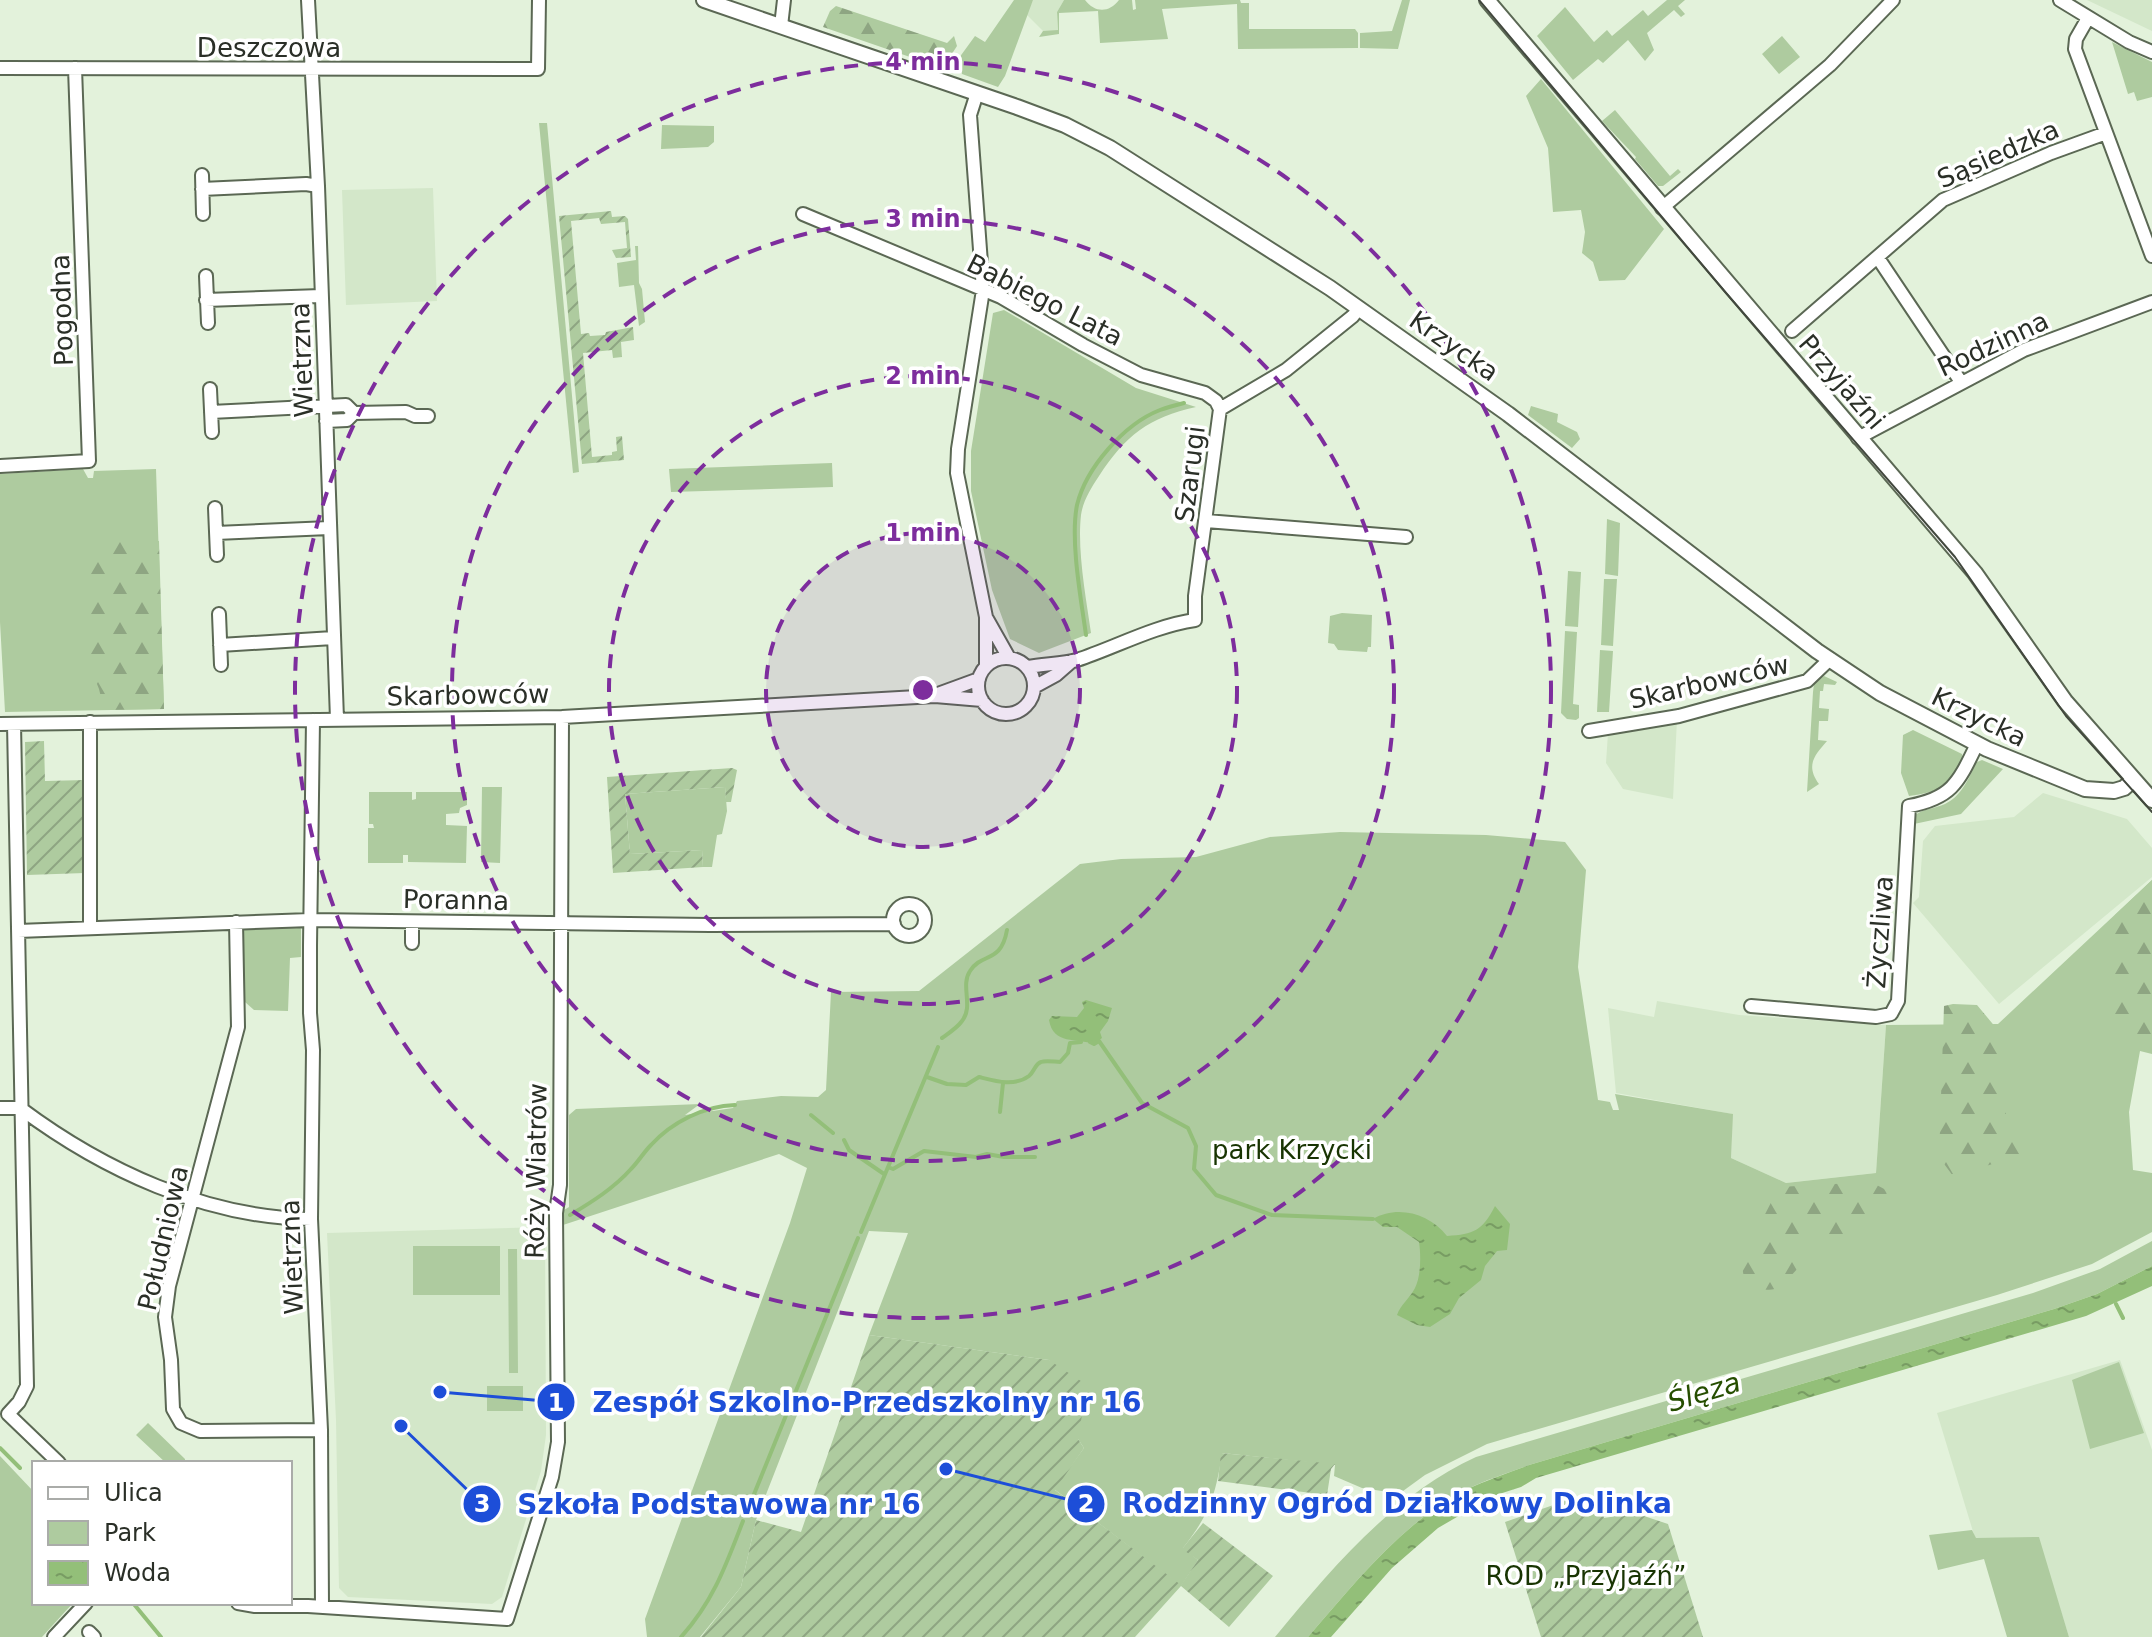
<svg xmlns="http://www.w3.org/2000/svg" width="2152" height="1637" viewBox="0 0 2152 1637" font-family="'DejaVu Sans',sans-serif">
<style>
.built{fill:#d3e7c9}
.green{fill:#aecb9f}
.forest{fill:url(#forest-firs)}
.garden{fill:url(#garden-furrows)}
.water{fill:url(#water-ripples)}
.lines{fill:none;stroke-linecap:round;stroke-linejoin:round}
.stream{stroke:#93bf79;stroke-width:4}
.minor-casing{stroke:#5b6854;stroke-width:16}
.tertiary-casing{stroke:#5b6854;stroke-width:18}
.minor{stroke:#fff;stroke-width:12}
.tertiary{stroke:#fff;stroke-width:14}
.tram{stroke:#42483e;stroke-width:2}
.ring{fill:none;stroke:#7d2d9d;stroke-width:4;stroke-dasharray:14 10}
.labels{text-anchor:middle;dominant-baseline:central;stroke-width:7;stroke-linejoin:round;paint-order:stroke}
.street-label{font-size:26px;fill:#2a2f27;stroke:#fff}
.park-label{font-size:26px;fill:#183402;stroke:#fff}
.water-label{font-size:28px;font-style:italic;fill:#264e00;stroke:#fff}
.centre{fill:#7d2d9d;stroke:#fff;stroke-width:4}
.ring-label{font-size:24px;text-anchor:middle;font-weight:bold;fill:#7d2d9d;stroke:#fff;stroke-width:7;stroke-linejoin:round;paint-order:stroke}
.leader{fill:none;stroke:#1d4ed8;stroke-width:3}
.callout-dot{fill:#1d4ed8;stroke:#fff;stroke-width:3}
.mark-label{font-size:24px;text-anchor:middle;font-weight:bold;fill:#fff}
.callout-label{font-size:28px;text-anchor:middle;font-weight:bold;fill:#1d4ed8;stroke:#fff;stroke-width:7;stroke-linejoin:round;paint-order:stroke}
</style>
<defs>
<pattern id="forest-firs" width="22" height="20" patternUnits="userSpaceOnUse" patternTransform="scale(2)"><rect width="22" height="20" fill="#aecb9f"/><path d="M5 1l3.5 6h-7zM16 11l3.5 6h-7z" fill="#8ea582"/></pattern>
<pattern id="garden-furrows" width="10" height="10" patternUnits="userSpaceOnUse" patternTransform="scale(2)"><rect width="10" height="10" fill="#aecb9f"/><path d="M-1 1l2-2M0 10L10 0M9 11l2-2" fill="none" stroke="#8ea582"/></pattern>
<pattern id="water-ripples" width="26" height="14" patternUnits="userSpaceOnUse" patternTransform="scale(2)"><rect width="26" height="14" fill="#93bf79"/><path d="M2 4q2-2 4 0t4 0M15 11q2-2 4 0t4 0" fill="none" stroke="#789c63"/></pattern>
</defs>
<rect width="100%" height="100%" fill="#e3f2db"/>
<!-- built -->
<path class="built" d="M 1033,0 L 1064,0 L 1057,12 L 1058,31 L 1043,31 L 1026,14 Z
M 2087,0 L 2152,0 L 2152,31 Z
M 433,188 L 437,301 L 346,305 L 342,190 Z
M 1677,720 L 1673,799 L 1623,789 L 1606,763 L 1608,733 Z
M 2043,793 L 2127,819 L 2152,848 L 2152,877 L 1999,1004 L 1913,903 L 1919,897 L 1923,841 L 1935,826 L 2014,817 Z
M 1657,1001 L 1739,1015 L 1886,1025 L 1876,1173 L 1786,1183 L 1731,1158 L 1732,1114 L 1616,1093 L 1608,1008 L 1654,1017 Z
M 545,1227 L 546,1435 L 541,1471 L 502,1597 L 492,1604 L 348,1597 L 339,1588 L 336,1420 L 327,1233 Z
M 2120,1360 L 2152,1450 L 2152,1637 L 2069,1637 L 2038,1538 L 1975,1538 L 1937,1413 Z"/>
<!-- green -->
<path class="green" d="M 1014,0 L 1033,0 L 1005,76 L 998,87 L 962,74 L 959,58 L 975,36 L 985,42 Z
M 1064,0 L 1085,0 C 1095,13 1109,13 1119,0 L 1132,0 L 1133,10 L 1136,9 L 1135,0 L 1240,0 L 1241,3 L 1249,3 L 1249,29 L 1355,29 L 1358,33 L 1358,48 L 1238,49 L 1237,4 L 1162,9 L 1168,39 L 1100,43 L 1098,11 L 1059,13 L 1059,34 L 1039,37 L 1043,31 L 1058,30 L 1057,12 Z
M 1402,0 L 1410,0 L 1398,49 L 1360,48 L 1360,33 L 1392,31 Z
M 1667,0 L 1685,0 L 1678,6 L 1685,14 L 1681,17 L 1674,10 L 1647,33 L 1654,50 L 1645,61 L 1628,40 L 1603,63 L 1598,59 L 1573,80 L 1537,36 L 1565,7 L 1594,42 L 1607,30 L 1612,36 L 1643,10 L 1648,16 Z
M 1782,36 L 1800,57 L 1779,74 L 1762,54 Z
M 2112,42 L 2152,62 L 2152,97 L 2137,101 L 2134,92 L 2128,94 Z
M 1541,79 L 1664,229 L 1625,280 L 1599,281 L 1593,262 L 1582,253 L 1585,232 L 1581,210 L 1553,212 L 1548,148 L 1526,96 Z
M 1615,110 L 1670,176 L 1678,169 L 1681,172 L 1663,186 L 1658,186 L 1635,159 L 1636,157 L 1602,121 Z
M 539,123 L 547,123 L 579,472 L 573,473 Z
M 662,125 L 714,126 L 714,142 L 708,147 L 661,149 Z
M 635,246 L 638,246 L 639,283 L 642,289 L 645,322 L 639,326 L 634,285 L 619,287 L 617,263 L 636,260 Z
M 1004,310 L 1136,388 L 1196,407 C 1149,417 1125,436 1099,476 C 1091,488 1083,501 1081,515 C 1077,550 1086,598 1091,633 L 1039,653 L 1010,639 L 992,590 L 971,491 L 971,451 L 993,313 Z
M 1531,406 L 1558,414 L 1557,422 L 1577,432 L 1580,439 L 1572,448 L 1528,415 Z
M 832,463 L 833,487 L 671,492 L 669,469 Z
M 83,469 L 88,478 L 93,478 L 94,471 L 156,469 L 164,709 L 5,712 L 0,622 L 0,474 Z
M 1607,519 L 1620,523 L 1618,576 L 1605,574 Z
M 1568,571 L 1581,572 L 1578,627 L 1565,626 Z
M 1604,579 L 1617,579 L 1613,646 L 1601,645 Z
M 1342,613 L 1372,615 L 1371,647 L 1368,647 L 1367,652 L 1338,650 L 1334,644 L 1328,643 L 1330,616 Z
M 1565,631 L 1577,632 L 1573,704 L 1579,705 L 1579,718 L 1576,720 L 1567,719 L 1561,713 Z
M 1600,650 L 1613,651 L 1609,712 L 1597,712 Z
M 1824,676 L 1837,682 L 1835,685 L 1824,684 L 1823,691 L 1820,691 L 1819,708 L 1829,709 L 1828,721 L 1819,721 L 1818,740 L 1827,741 C 1815,755 1805,765 1819,784 L 1807,792 L 1813,692 L 1814,684 Z
M 1913,730 L 1962,754 L 1963,758 C 1952,786 1939,792 1909,796 L 1901,773 L 1903,735 Z
M 1982,760 L 2003,769 L 1961,814 L 1914,824 L 1914,816 C 1923,808 1935,809 1945,804 C 1962,796 1969,777 1977,762 Z
M 482,787 L 502,787 L 500,863 L 481,862 Z
M 725,787 L 727,811 L 722,834 L 717,835 L 712,867 L 703,867 L 702,850 L 630,854 L 625,794 Z
M 369,792 L 412,792 L 412,800 L 416,799 L 416,792 L 467,792 L 467,805 L 460,808 L 459,813 L 446,814 L 446,825 L 467,826 L 466,863 L 408,862 L 408,855 L 403,855 L 403,863 L 368,863 L 368,828 L 374,828 L 373,824 L 369,824 Z
M 1340,832 L 1486,835 L 1565,842 L 1586,870 L 1578,967 L 1598,1100 L 1610,1102 L 1613,1110 L 1619,1110 L 1615,1094 L 1733,1114 L 1731,1158 L 1786,1183 L 1876,1173 L 1886,1025 L 1998,1024 L 2152,880 L 2152,1054 L 2140,1051 L 2129,1112 L 2133,1170 L 2152,1173 L 2152,1232 L 2092,1264 L 1997,1295 L 1487,1444 L 1425,1475 L 1403,1491 L 1395,1493 L 1362,1488 L 1334,1476 L 1335,1465 L 1222,1453 C 1216,1495 1209,1515 1183,1548 L 1198,1560 L 1181,1586 L 1054,1489 L 1084,1448 L 1078,1439 L 1049,1360 L 869,1335 L 908,1233 L 869,1231 L 756,1520 L 741,1587 L 700,1637 L 647,1637 L 645,1619 L 790,1223 L 807,1168 L 779,1154 L 563,1225 L 564,1210 L 569,1207 L 569,1115 L 576,1109 L 700,1104 L 685,1115 L 733,1108 L 737,1101 L 781,1096 L 818,1097 L 826,1090 L 831,992 L 919,991 L 1080,864 L 1121,859 L 1196,857 L 1270,837 Z
M 299,925 L 301,929 L 301,957 L 290,958 L 288,1011 L 254,1010 L 245,1002 L 242,931 L 246,927 Z
M 2152,1241 L 2152,1266 L 2097,1294 L 2054,1309 L 1529,1465 C 1508,1473 1485,1480 1465,1490 C 1402,1523 1354,1584 1308,1637 L 1275,1637 C 1333,1567 1392,1496 1476,1457 L 2033,1293 L 2100,1269 Z
M 413,1246 L 500,1246 L 500,1295 L 413,1295 Z
M 508,1249 L 517,1249 L 518,1373 L 509,1373 Z
M 2119,1362 L 2144,1433 L 2090,1449 L 2072,1380 Z
M 487,1386 L 523,1386 L 523,1411 L 487,1411 Z
M 148,1423 L 185,1459 L 185,1463 L 166,1463 L 136,1435 Z
M 0,1456 L 34,1492 L 34,1603 L 73,1603 L 42,1637 L 0,1637 Z
M 1972,1530 L 1976,1538 L 2039,1537 L 2069,1637 L 2007,1637 L 1984,1559 L 1938,1570 L 1929,1535 Z"/>
<!-- forest -->
<path class="forest" d="M 836,6 L 947,43 L 954,36 L 957,46 L 944,66 L 929,64 L 925,58 L 912,54 L 910,57 L 823,27 L 830,11 Z
M 112,529 L 125,532 L 127,539 L 159,541 L 164,709 L 104,710 L 99,689 L 91,669 L 90,542 L 111,540 Z
M 2152,880 L 2151,1044 L 2115,1040 L 2115,915 Z
M 1953,1004 L 1977,1005 L 1997,1029 L 2002,1093 L 2008,1124 L 2022,1155 L 1953,1176 L 1939,1157 L 1944,1006 Z
M 1871,1182 L 1888,1191 L 1861,1242 L 1830,1242 L 1810,1229 L 1797,1237 L 1799,1267 C 1778,1290 1776,1296 1745,1283 L 1741,1261 L 1779,1187 Z"/>
<!-- garden -->
<path class="garden" d="M 611,211 L 612,217 L 625,216 L 628,219 L 631,257 L 616,258 L 612,250 L 627,248 L 625,222 L 601,224 L 599,218 L 571,221 L 581,334 L 589,333 L 590,336 L 605,335 L 606,332 L 633,327 L 634,340 L 621,342 L 622,357 L 613,358 L 612,350 L 583,353 L 592,457 L 612,455 L 612,452 L 617,451 L 616,437 L 622,436 L 624,460 L 582,464 L 559,216 Z
M 44,741 L 45,781 L 86,780 L 85,873 L 27,875 L 25,742 Z
M 732,768 L 737,770 L 731,802 L 726,802 L 725,787 L 625,794 L 630,854 L 702,850 L 703,867 L 613,873 L 607,777 Z
M 869,1335 L 1049,1360 L 1087,1385 L 1078,1439 L 1084,1448 L 1055,1490 L 1181,1585 L 1198,1560 L 1182,1549 L 1203,1523 L 1273,1576 L 1229,1627 L 1181,1586 L 1135,1637 L 701,1637 L 741,1587 L 756,1520 L 801,1532 Z
M 1221,1453 L 1335,1464 L 1331,1469 L 1327,1495 L 1218,1481 Z
M 1582,1495 L 1591,1506 L 1600,1504 L 1604,1518 L 1635,1513 L 1668,1524 L 1703,1637 L 1541,1637 L 1505,1522 Z"/>
<!-- water -->
<path class="water" d="M 1086,1000 L 1112,1008 L 1108,1021 L 1100,1032 L 1102,1038 L 1094,1044 C 1077,1038 1053,1045 1049,1020 L 1052,1016 L 1077,1017 L 1084,1008 L 1082,1002 Z
M 1495,1206 L 1510,1224 L 1507,1250 L 1497,1251 L 1485,1266 L 1481,1280 L 1459,1298 L 1450,1314 L 1430,1327 L 1417,1325 L 1397,1315 C 1401,1304 1410,1298 1415,1288 C 1421,1276 1421,1255 1419,1242 L 1397,1227 L 1383,1227 L 1373,1219 C 1397,1205 1429,1213 1447,1236 C 1474,1234 1482,1231 1495,1206 Z
M 2152,1266 L 2152,1286 L 2086,1316 L 1536,1478 L 1521,1487 L 1493,1496 L 1438,1528 L 1392,1568 L 1331,1637 L 1308,1637 C 1354,1584 1402,1523 1465,1490 C 1486,1480 1508,1473 1529,1465 L 2054,1309 L 2097,1294 Z"/>
<g class="lines">
<!-- stream -->
<path class="stream" d="M 1086,635 C 1081,599 1070,540 1077,505 C 1086,468 1124,424 1160,410 C 1168,407 1176,405 1184,403
M 942,1038 C 949,1033 957,1028 962,1021 C 974,1006 960,986 970,971 C 982,952 1001,964 1007,930
M 1090,1042 L 1094,1044 L 1099,1041 L 1142,1103 L 1188,1128 L 1196,1146 L 1194,1169 L 1216,1195 L 1272,1215 L 1373,1219
M 927,1077 L 947,1084 L 966,1085 L 979,1077 C 995,1081 1014,1087 1029,1076 C 1034,1072 1035,1064 1041,1062 C 1046,1060 1055,1062 1060,1062 L 1068,1053 L 1070,1043 L 1081,1042
M 1000,1112 L 1003,1083
M 811,1115 L 833,1133
M 844,1140 L 849,1150 L 884,1174
M 888,1167 L 893,1169 L 924,1151 L 976,1157 L 987,1154 L 1004,1157 L 1035,1157
M 570,1215 C 592,1202 614,1188 631,1169 C 638,1162 644,1152 651,1145 C 672,1122 704,1106 735,1105
M 861,1232 L 938,1047
M 2116,1304 L 2123,1318
M 0,1448 L 20,1468
M 748,1509 L 858,1238
M 133,1603 L 161,1637
M 681,1637 C 713,1602 726,1565 743,1521"/>
<defs>
<path id="minor" d="M 308,0 L 318,186 L 337,719
M 2060,0 L 2129,42 L 2152,52
M 2088,18 L 2076,39 L 2075,49 L 2152,256
M 781,26 L 784,0
M 0,68 L 538,69 L 539,0
M 977,93 L 970,115 L 983,290 L 958,449 L 957,473 L 986,617 L 986,666
M 202,175 L 203,214
M 202,189 L 306,184 L 318,186
M 1662,208 L 1830,65 L 1893,0
M 803,214 L 1001,297 L 1083,345 L 1141,375 L 1205,393 L 1216,401 L 1220,409
M 1878,258 L 1961,382
M 206,276 L 208,323
M 206,300 L 321,296
M 1792,331 L 1943,200 L 2051,153 L 2106,133
M 210,389 L 212,432
M 1220,409 L 1286,370 L 1353,316 L 1359,308
M 211,412 L 346,405 L 354,413
M 326,421 L 347,420 L 354,413 L 406,412 L 415,416 L 428,416
M 1858,438 L 2024,350 L 2152,302
M 0,466 L 89,461 L 75,68
M 215,508 L 217,555
M 1206,521 L 1406,537
M 216,533 L 329,528
M 219,614 L 221,665
M 987,619 L 1009,658
M 220,645 L 333,638
M978 686a28 28 0 1 1 56 0a28 28 0 1 1-56 0Z
M 1028,667 C 1043,664 1064,664 1077,660 C 1116,647 1154,626 1195,620 L 1195,596 L 1220,409
M 1034,687 L 1056,675 L 1072,661
M 938,694 L 979,679
M 313,720 L 310,946 L 310,1013 L 313,1050 L 311,1219 L 321,1430 L 322,1607
M 90,722 L 90,926
M 0,724 L 562,717 L 935,696 L 982,700
M 14,724 L 27,1386 L 19,1402 L 8,1414 L 59,1463
M 1589,731 L 1679,716 L 1807,681 L 1830,659
M893 920a16 16 0 1 1 32 0a16 16 0 1 1-32 0Z
M 236,922 L 238,1027 L 169,1286 L 165,1317 L 171,1360 L 173,1409 L 181,1423 L 200,1431 L 321,1430
M 412,922 L 412,943
M 18,931 L 310,920 L 710,925 L 894,924
M 1751,1006 L 1876,1017 L 1891,1014 L 1898,1001 L 1909,806 C 1953,798 1959,781 1977,744
M 0,1108 L 20,1108
M 20,1108 C 103,1170 206,1218 311,1219
M 238,1603 L 255,1606 L 308,1606 L 507,1619 L 552,1477 L 558,1442 L 556,1213 L 560,1185 L 562,717
M 89,1632 L 94,1637
M 54,1637 L 86,1603"/>
<path id="tertiary" d="M 704,0 L 1017,107 L 1065,125 L 1110,148 L 1330,288 L 1508,414 L 1817,651 L 1880,693 L 1987,749 L 2085,789 L 2114,791 L 2124,788 L 2133,780
M 1487,0 L 1975,573 L 2065,701 L 2152,800"/>
</defs>
<!-- minor casing -->
<use href="#minor" class="minor-casing"/>
<!-- tertiary casing -->
<use href="#tertiary" class="tertiary-casing"/>
<!-- minor -->
<use href="#minor" class="minor"/>
<!-- tertiary -->
<use href="#tertiary" class="tertiary"/>
<!-- tram -->
<path class="tram" d="M 1479,0 L 1726,293 L 1955,557 L 2066,716 L 2152,812"/>
</g>
<!-- distance rings -->
<circle cx="923" cy="690" r="157" fill="#7d2d9d" fill-opacity=".12"/>
<g class="ring">
<circle cx="923" cy="690" r="157"/>
<circle cx="923" cy="690" r="314"/>
<circle cx="923" cy="690" r="471"/>
<circle cx="923" cy="690" r="628"/>
</g>
<g class="labels">
<!-- street labels -->
<g class="street-label">
<text x="269" y="48">Deszczowa</text>
<text transform="translate(1998 154) rotate(-24)">Sąsiedzka</text>
<text transform="translate(1045 300) rotate(27)">Babiego Lata</text>
<text transform="translate(62 310) rotate(-92)">Pogodna</text>
<text transform="translate(1993 344) rotate(-25)">Rodzinna</text>
<text transform="translate(1454 346) rotate(35)">Krzycka</text>
<text transform="translate(302 360) rotate(-92)">Wietrzna</text>
<text transform="translate(1842 382) rotate(49)">Przyjaźni</text>
<text transform="translate(1190 474) rotate(-83)">Szarugi</text>
<text transform="translate(1709 682) rotate(-13)">Skarbowców</text>
<text transform="translate(468 695) rotate(-1)">Skarbowców</text>
<text transform="translate(1979 717) rotate(26)">Krzycka</text>
<text transform="translate(456 900) rotate(1)">Poranna</text>
<text transform="translate(1880 932) rotate(-86)">Życzliwa</text>
<text transform="translate(536 1171) rotate(-89)">Róży Wiatrów</text>
<text transform="translate(163 1238) rotate(-77)">Południowa</text>
<text transform="translate(292 1257) rotate(-92)">Wietrzna</text>
</g>
<!-- park labels -->
<g class="park-label">
<text x="1292" y="1150">park Krzycki</text>
<text x="1586" y="1576">ROD „Przyjaźń”</text>
</g>
<!-- water labels -->
<g class="water-label">
<text transform="translate(1704 1392) rotate(-17)">Ślęza</text>
</g>
</g>
<circle cx="923" cy="690" r="12" class="centre"/>
<g class="ring-label">
<text x="923" y="70">4 min</text>
<text x="923" y="227">3 min</text>
<text x="923" y="384">2 min</text>
<text x="923" y="541">1 min</text>
</g>
<!-- callouts -->
<path class="leader" d="M440 1392L556 1402M946 1469L1086 1504M401 1426L482 1504"/>
<g class="callout-dot">
<circle cx="440" cy="1392" r="8"/>
<circle cx="946" cy="1469" r="8"/>
<circle cx="401" cy="1426" r="8"/>
<circle cx="556" cy="1402" r="20"/>
<circle cx="1086" cy="1504" r="20"/>
<circle cx="482" cy="1504" r="20"/>
</g>
<g class="mark-label">
<text x="556" y="1411">1</text>
<text x="1086" y="1512">2</text>
<text x="482" y="1512">3</text>
</g>
<g class="callout-label">
<text x="867" y="1412">Zespół Szkolno-Przedszkolny nr 16</text>
<text x="1397" y="1513">Rodzinny Ogród Działkowy Dolinka</text>
<text x="719" y="1514">Szkoła Podstawowa nr 16</text>
</g>
<!-- legend -->
<rect x="32" y="1461" width="260" height="144" fill="#ffffff" stroke="#aaaca9" stroke-width="2"/>
<rect x="48" y="1487" width="40" height="12" fill="#ffffff" stroke="#aaaca9" stroke-width="2"/>
<text x="104" y="1501" font-size="24" fill="#2a2f27">Ulica</text>
<rect x="48" y="1521" width="40" height="24" fill="#aecb9f" stroke="#aaaca9" stroke-width="2"/>
<text x="104" y="1541" font-size="24" fill="#2a2f27">Park</text>
<rect x="48" y="1561" width="40" height="24" fill="url(#water-ripples)" stroke="#aaaca9" stroke-width="2"/>
<text x="104" y="1581" font-size="24" fill="#2a2f27">Woda</text>
</svg>
